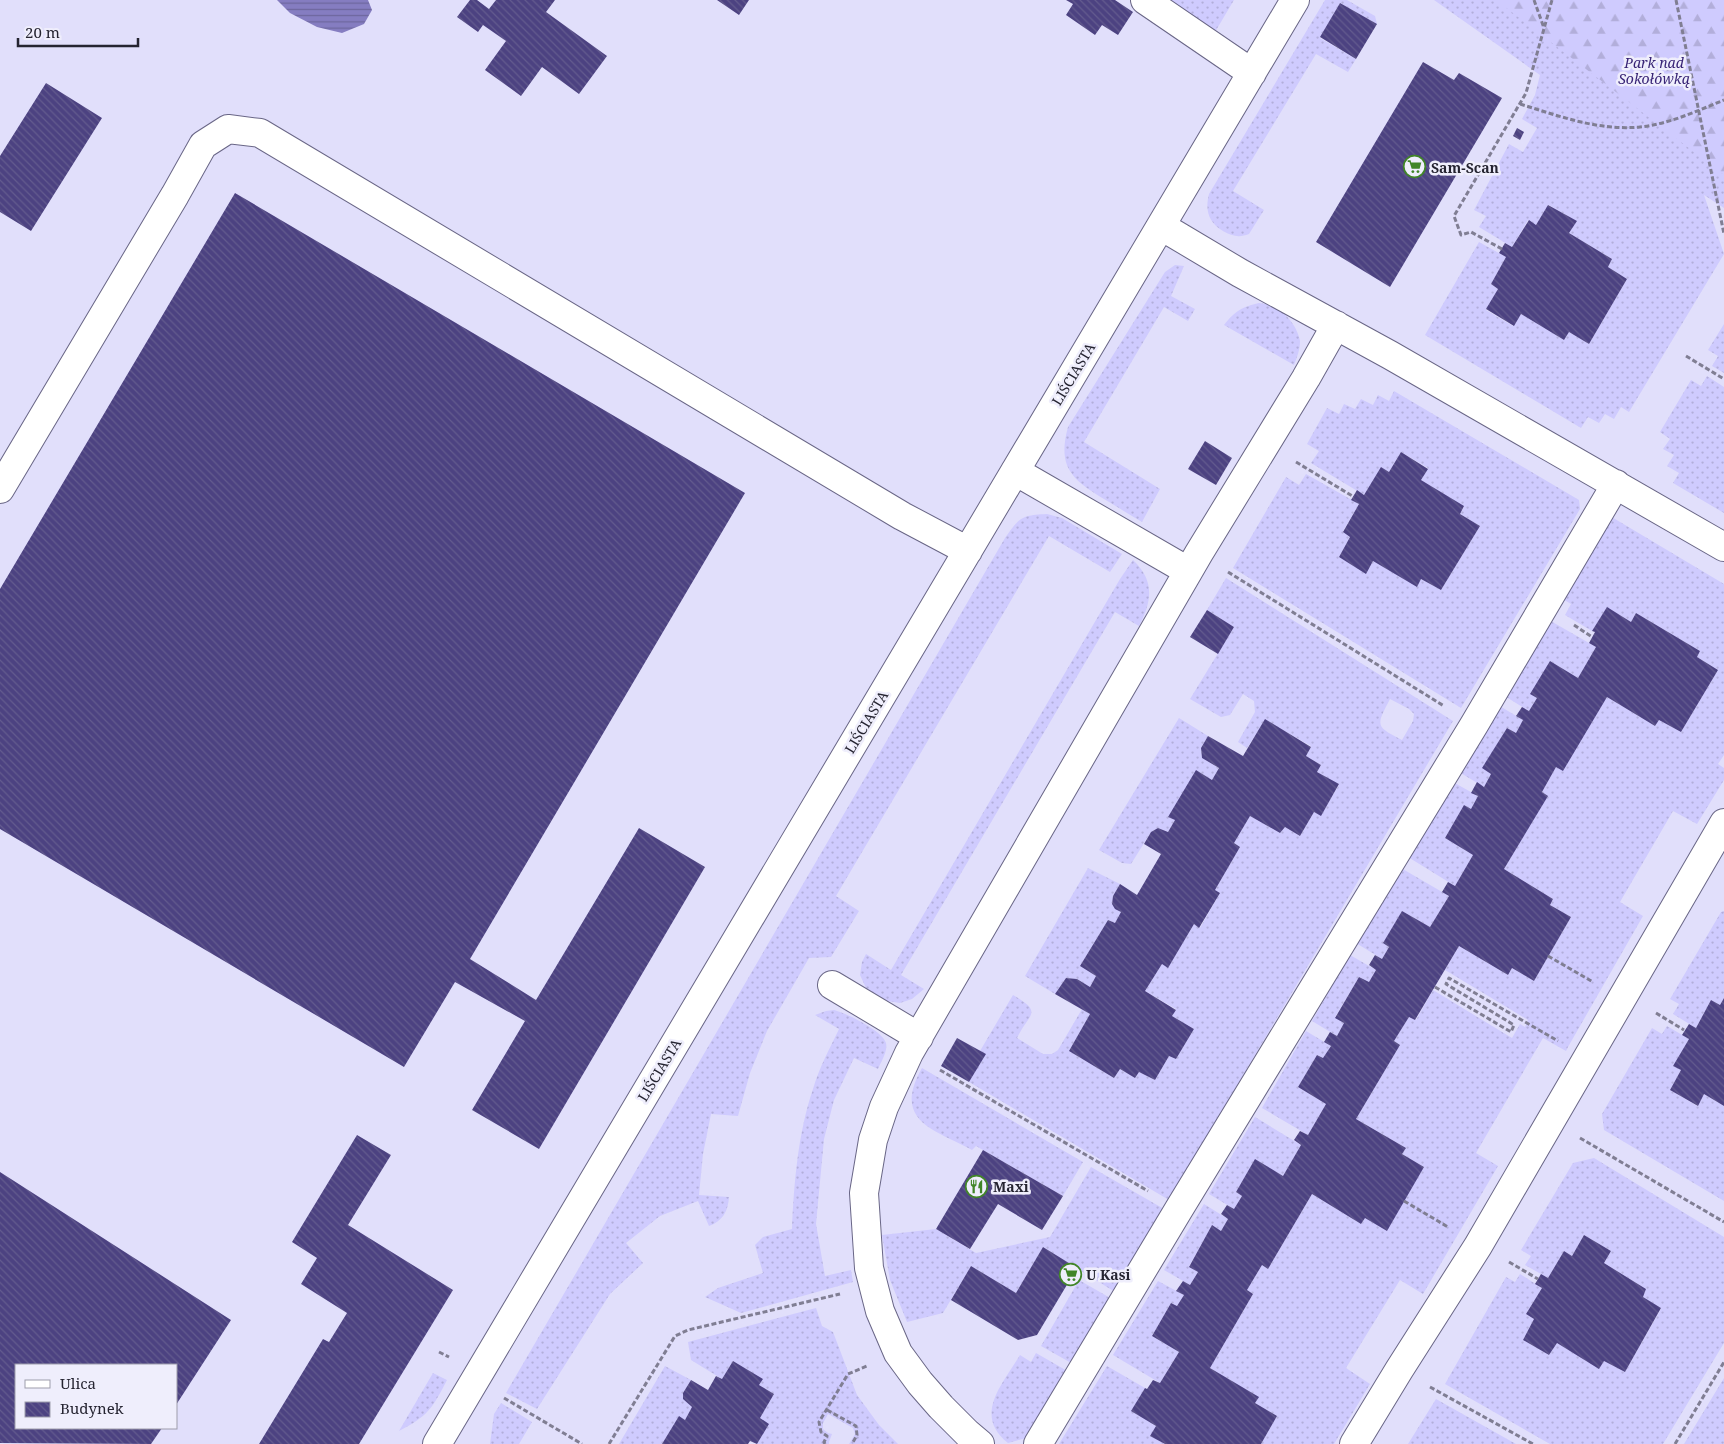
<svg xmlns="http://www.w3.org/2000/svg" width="1724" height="1444" viewBox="0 0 1724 1444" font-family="'Noto Serif',serif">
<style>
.grass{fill:url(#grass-dots);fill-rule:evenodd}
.forest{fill:url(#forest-firs)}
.water{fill:url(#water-rules)}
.building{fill:url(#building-back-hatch)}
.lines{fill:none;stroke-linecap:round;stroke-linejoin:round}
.minor-casing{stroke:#696686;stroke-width:30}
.path{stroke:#807e93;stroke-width:3;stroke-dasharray:5 2.5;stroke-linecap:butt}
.minor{stroke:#fff;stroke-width:28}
.labels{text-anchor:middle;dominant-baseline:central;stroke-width:5;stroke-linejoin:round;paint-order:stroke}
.park-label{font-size:14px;font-style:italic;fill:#382476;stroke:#efeefc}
.poi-label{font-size:14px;font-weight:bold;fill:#252431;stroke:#efeefc;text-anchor:start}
.street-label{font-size:14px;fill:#252431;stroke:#efeefc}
</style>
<defs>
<pattern id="grass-dots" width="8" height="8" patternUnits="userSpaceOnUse" patternTransform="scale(1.25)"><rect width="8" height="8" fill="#cfcbfe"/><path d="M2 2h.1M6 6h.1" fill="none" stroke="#b2aeda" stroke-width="1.8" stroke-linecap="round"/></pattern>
<pattern id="forest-firs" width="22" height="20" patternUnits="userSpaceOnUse" patternTransform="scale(1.25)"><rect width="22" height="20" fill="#cfcbfe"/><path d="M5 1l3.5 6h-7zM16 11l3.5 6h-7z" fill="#b2aeda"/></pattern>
<pattern id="water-rules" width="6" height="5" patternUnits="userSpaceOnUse" patternTransform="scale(1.25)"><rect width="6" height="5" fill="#857dc1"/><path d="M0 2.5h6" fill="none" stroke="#6d669d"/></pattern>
<pattern id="building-back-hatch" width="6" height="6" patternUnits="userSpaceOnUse" patternTransform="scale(1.25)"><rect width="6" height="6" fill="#4c4281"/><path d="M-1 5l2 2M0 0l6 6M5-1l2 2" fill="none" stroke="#635b8e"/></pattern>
</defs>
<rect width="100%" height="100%" fill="#e1dffb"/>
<!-- grass -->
<path class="grass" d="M 1169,0 L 1234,0 L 1215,32 Z
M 1325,0 L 1347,0 L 1375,16 L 1377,24 L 1340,3 L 1320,38 L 1356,59 L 1348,72 L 1316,54 L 1233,191 L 1264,210 L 1249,234 C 1239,238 1232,236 1223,231 C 1208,222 1205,210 1209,194 Z
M 1434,0 L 1724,0 L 1724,208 L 1704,195 L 1724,254 L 1629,412 L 1621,407 L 1614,419 L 1605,414 L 1599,423 L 1588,417 L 1581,428 L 1425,335 L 1479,242 L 1506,257 L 1491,284 L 1498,289 L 1486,310 L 1513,326 L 1521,314 L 1564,340 L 1569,332 L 1589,344 L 1627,279 L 1608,267 L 1612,259 L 1569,233 L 1576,221 L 1549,205 L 1536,225 L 1528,220 L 1512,247 L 1479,227 L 1486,216 L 1474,210 L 1509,144 L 1523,152 L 1537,128 L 1522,119 L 1535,95 L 1540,75 Z
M 1175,265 L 1184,266 L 1171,296 L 1195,309 L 1188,321 L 1164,307 L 1084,442 L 1160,489 L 1142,522 C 1129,514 1117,507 1104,499 C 1072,480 1057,467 1068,427 L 1165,272 Z
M 1259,303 C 1264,304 1270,304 1274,307 C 1286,312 1298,328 1300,341 C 1300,350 1297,357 1294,365 L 1224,325 C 1235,311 1242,307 1259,303 Z
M 1724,324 L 1724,373 L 1712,366 L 1718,356 L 1708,350 Z
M 1707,376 L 1724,387 L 1724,513 L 1673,483 L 1679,473 L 1667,466 L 1674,455 L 1663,449 L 1670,439 L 1660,432 L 1691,380 L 1701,386 Z
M 1394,391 L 1579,500 L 1580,509 L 1461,708 L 1233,568 L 1286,477 L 1299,485 L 1306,474 L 1359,504 L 1343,531 L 1350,537 L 1339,557 L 1366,573 L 1373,561 L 1417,586 L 1421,579 L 1441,590 L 1480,526 L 1460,514 L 1464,507 L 1421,480 L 1428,468 L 1401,452 L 1389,472 L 1381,468 L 1364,495 L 1311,463 L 1319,451 L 1307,444 L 1327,408 L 1339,414 L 1344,404 L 1355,409 L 1361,399 L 1373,405 L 1378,395 L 1389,401 Z
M 1047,514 L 1062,518 L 1122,554 L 1110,572 L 1049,536 L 836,896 L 859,911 L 831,957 L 809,958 L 767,1031 L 750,1073 L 738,1116 L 711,1114 L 703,1154 L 699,1195 L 729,1197 C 728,1211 723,1221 709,1226 L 698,1201 L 660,1216 L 626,1243 L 643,1263 L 610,1294 L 537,1409 L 506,1393 L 1005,538 C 1019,518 1021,515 1047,514 Z
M 1610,516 L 1724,584 L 1724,755 L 1718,764 L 1724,768 L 1724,780 L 1697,824 L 1673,811 L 1620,902 L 1643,916 L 1568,1047 L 1566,1051 L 1543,1038 L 1476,1153 L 1498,1166 L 1423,1294 L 1400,1280 L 1346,1368 L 1370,1384 L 1334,1444 L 1261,1444 L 1277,1416 L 1255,1403 L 1258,1397 L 1210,1368 L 1253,1294 L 1247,1290 L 1262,1265 L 1268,1269 L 1312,1194 L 1361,1224 L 1365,1218 L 1424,1167 L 1402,1154 L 1406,1148 L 1356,1119 L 1400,1045 L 1394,1041 L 1409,1017 L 1416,1020 L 1433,990 L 1512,1038 L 1520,1024 L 1525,1027 L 1528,1020 L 1445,970 L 1459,946 L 1508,975 L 1512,968 L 1534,981 L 1571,917 L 1550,905 L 1553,899 L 1504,869 L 1547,796 L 1542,792 L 1556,767 L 1607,697 L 1655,726 L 1659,720 L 1681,732 L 1718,670 L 1697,657 L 1700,651 L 1636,613 L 1631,622 L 1607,608 L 1592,631 L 1565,615 L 1571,604 L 1561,598 Z
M 1133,560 C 1155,581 1152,601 1139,626 L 1115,612 L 901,975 L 924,989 L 912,999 L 900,1003 L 887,1001 L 866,988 L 860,975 L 862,962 L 866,954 L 891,970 L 1120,579 Z
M 1226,578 L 1453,721 L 1169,1200 L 969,1082 L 980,1051 L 1013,995 C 1044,1013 1029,1013 1017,1038 L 1043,1054 L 1052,1054 L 1058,1050 L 1082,1009 L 1090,1014 L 1069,1051 L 1114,1078 L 1120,1069 L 1135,1078 L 1139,1072 L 1155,1080 L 1169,1056 L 1176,1059 L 1194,1029 L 1172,1016 L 1176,1009 L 1145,991 L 1162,964 L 1168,967 L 1194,924 L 1200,928 L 1220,893 L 1215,890 L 1240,847 L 1234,843 L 1250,816 L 1280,833 L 1285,827 L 1300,836 L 1314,812 L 1321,815 L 1339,785 L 1317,772 L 1321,765 L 1306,756 L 1311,746 L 1265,720 L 1247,748 L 1238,742 L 1255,712 L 1254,701 L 1243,694 L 1230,715 L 1221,717 L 1190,699 L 1234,627 L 1207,610 ZM 1390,699 L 1409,709 L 1414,714 L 1413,721 L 1402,740 C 1375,726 1376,726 1390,699 Z
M 1549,620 L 1596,647 L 1578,678 L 1550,661 L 1537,698 L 1529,711 L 1503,695 Z
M 1498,705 L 1523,720 L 1516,733 L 1507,728 L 1483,768 L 1491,774 L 1484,787 L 1459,772 Z
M 1179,718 L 1208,736 L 1201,748 L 1202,758 L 1219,768 L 1212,780 L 1197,771 L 1169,817 L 1175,820 L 1168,832 C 1162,829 1157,827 1151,832 L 1131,864 L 1122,863 L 1099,850 Z
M 1453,782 L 1478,796 L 1471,809 L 1464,806 L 1445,838 L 1473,855 L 1455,886 L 1408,857 Z
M 1088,868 L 1120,884 L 1113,896 L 1112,904 L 1121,912 L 1115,923 L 1108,920 L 1080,966 L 1096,976 L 1090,987 L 1077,979 L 1066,978 L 1055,994 L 1025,976 Z
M 1401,868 L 1449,896 L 1430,927 L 1402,911 L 1384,943 L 1389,947 L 1382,959 L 1356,943 Z
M 1724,911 L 1724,998 L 1720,1005 L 1711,1000 L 1696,1028 L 1673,1014 L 1679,1004 L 1670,999 L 1721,912 Z
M 1350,955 L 1376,970 L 1369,982 L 1359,977 L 1335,1017 L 1344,1023 L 1337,1036 L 1312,1021 Z
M 834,1010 C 846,1013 883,1031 886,1043 C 888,1051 881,1062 878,1069 L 854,1058 L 834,1100 L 824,1139 L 816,1224 L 825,1276 L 851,1270 L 853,1282 L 741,1313 L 705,1297 L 718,1288 L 763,1273 L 755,1245 L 763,1237 L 792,1229 C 794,1183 798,1133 813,1089 C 819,1068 830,1048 839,1029 L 815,1015 L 826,1011 Z
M 1667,1026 L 1689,1039 L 1674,1066 L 1681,1070 L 1670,1090 L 1697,1106 L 1704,1094 L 1724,1106 L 1724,1201 L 1604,1130 L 1602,1114 L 1652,1028 L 1662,1034 Z
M 1306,1031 L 1331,1046 L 1323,1058 L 1317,1055 L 1298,1087 L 1326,1104 L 1308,1135 L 1262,1108 Z
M 922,1068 L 1083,1162 L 1063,1196 L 976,1146 L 972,1150 C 933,1129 892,1121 922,1068 Z
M 1255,1117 L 1301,1145 L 1283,1176 L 1255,1160 L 1236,1192 L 1242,1196 L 1234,1209 L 1209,1194 Z
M 1594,1158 L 1724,1237 L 1724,1343 L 1663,1444 L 1550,1444 L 1445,1384 L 1506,1277 L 1515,1282 L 1520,1274 L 1542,1288 L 1526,1314 L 1534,1319 L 1523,1340 L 1549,1355 L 1557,1343 L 1599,1368 L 1604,1361 L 1625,1372 L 1661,1309 L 1643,1297 L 1646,1289 L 1604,1263 L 1611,1251 L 1584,1235 L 1572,1256 L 1564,1251 L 1548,1278 L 1525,1265 L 1531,1256 L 1521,1250 L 1573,1163 Z
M 1091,1167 L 1164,1209 L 1115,1292 L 1043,1247 L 1016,1293 L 971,1266 L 943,1313 L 907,1322 L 890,1280 L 882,1235 L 936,1229 L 976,1253 L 1050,1237 Z
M 1204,1204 L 1228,1219 L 1221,1231 L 1212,1226 L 1189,1266 L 1198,1272 L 1190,1285 L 1164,1270 Z
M 1079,1280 L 1112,1299 L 1073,1364 L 1041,1346 Z
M 1158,1281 L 1184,1295 L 1177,1306 L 1171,1303 L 1152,1336 L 1179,1352 L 1160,1383 L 1113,1355 Z
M 816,1308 L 822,1326 L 833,1332 L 857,1395 L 879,1425 L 898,1444 L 849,1444 L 855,1434 L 853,1428 L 828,1414 L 823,1423 L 823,1429 L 828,1433 L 832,1434 L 829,1442 L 829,1444 L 757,1444 L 768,1424 L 760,1418 L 774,1394 L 759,1385 L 762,1379 L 733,1361 L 722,1379 L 691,1360 L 688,1342 Z
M 1036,1353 L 1069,1372 L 1030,1437 L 1008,1443 C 973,1415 1002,1385 1020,1355 L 1031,1362 Z
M 665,1366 L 691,1380 L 683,1393 L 683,1399 L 692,1407 L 685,1420 L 679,1417 L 662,1444 L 619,1444 Z
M 1107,1366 L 1145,1388 L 1132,1411 L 1156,1426 L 1151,1436 L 1165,1444 L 1059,1444 Z
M 433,1373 L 447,1380 C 432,1409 428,1416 399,1431 Z
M 1724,1378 L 1724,1444 L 1684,1444 Z
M 1436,1399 L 1516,1444 L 1408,1444 Z
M 501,1403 L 532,1422 L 519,1444 L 490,1444 L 494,1414 Z"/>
<!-- forest -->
<path class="forest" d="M 1496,0 L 1724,0 L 1724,175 Z"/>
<!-- water -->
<path class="water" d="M 277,0 L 368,0 L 372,10 L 364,24 L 342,33 L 317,27 L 290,13 Z"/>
<!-- building -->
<path class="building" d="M 470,0 L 477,0 L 489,9 L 496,0 L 555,0 L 546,12 L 607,56 L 579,94 L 542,67 L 521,96 L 485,70 L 506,41 L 483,25 L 478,32 L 457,17 Z
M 717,0 L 749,0 L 739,15 Z
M 1066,0 L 1115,0 L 1133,12 L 1118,35 L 1102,25 L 1095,35 L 1066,15 L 1073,4 Z
M 1340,3 L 1377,24 L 1356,59 L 1320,37 Z
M 1423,62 L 1454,80 L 1459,73 L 1502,98 L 1390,287 L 1316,242 Z
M 46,83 L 102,118 L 31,231 L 0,212 L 0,156 Z
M 1517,128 L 1524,132 L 1520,140 L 1513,136 Z
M 235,193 L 745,493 L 470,959 L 536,1000 L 639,828 L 705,867 L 539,1149 L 472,1110 L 525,1021 L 455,982 L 404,1067 L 0,829 L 0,589 Z
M 1548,205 L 1577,221 L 1569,233 L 1612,259 L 1608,267 L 1627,279 L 1589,344 L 1569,332 L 1564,340 L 1521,314 L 1514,326 L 1486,309 L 1498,289 L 1491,284 L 1506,257 L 1499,253 L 1505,243 L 1512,247 L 1529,220 L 1536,225 Z
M 1205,441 L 1232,458 L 1216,485 L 1188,469 Z
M 1401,452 L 1428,469 L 1421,480 L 1464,506 L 1460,514 L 1480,526 L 1441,590 L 1421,579 L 1417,587 L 1373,561 L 1366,574 L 1339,557 L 1350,537 L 1343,532 L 1359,504 L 1351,500 L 1357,490 L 1364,495 L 1381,467 L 1389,472 Z
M 1607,607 L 1631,622 L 1636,613 L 1700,651 L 1697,657 L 1718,670 L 1681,732 L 1659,720 L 1655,726 L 1607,697 L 1563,771 L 1556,767 L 1542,792 L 1548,796 L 1504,869 L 1553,899 L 1550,905 L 1571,917 L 1534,981 L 1512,968 L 1508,975 L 1459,946 L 1415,1020 L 1409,1017 L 1394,1041 L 1400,1045 L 1356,1119 L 1406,1148 L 1402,1154 L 1424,1167 L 1387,1231 L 1365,1218 L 1361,1224 L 1312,1194 L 1268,1269 L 1262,1265 L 1247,1290 L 1253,1294 L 1210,1368 L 1259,1397 L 1255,1403 L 1277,1416 L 1261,1444 L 1165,1444 L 1150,1436 L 1156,1426 L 1131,1411 L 1145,1388 L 1147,1389 L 1153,1380 L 1160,1383 L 1179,1352 L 1152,1336 L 1171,1303 L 1177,1306 L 1184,1295 L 1176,1291 L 1183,1281 L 1190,1285 L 1198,1272 L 1189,1267 L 1212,1225 L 1221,1231 L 1228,1219 L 1221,1214 L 1227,1205 L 1234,1209 L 1242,1196 L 1236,1192 L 1255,1159 L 1283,1176 L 1301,1145 L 1294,1140 L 1300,1131 L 1308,1135 L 1326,1104 L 1298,1087 L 1317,1055 L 1323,1058 L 1331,1046 L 1324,1042 L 1330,1032 L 1337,1036 L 1344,1023 L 1335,1018 L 1359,977 L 1369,982 L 1376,970 L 1369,965 L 1375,955 L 1382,959 L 1389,947 L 1383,943 L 1402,911 L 1430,927 L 1449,896 L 1442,892 L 1448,882 L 1455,886 L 1473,855 L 1445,838 L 1464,805 L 1471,809 L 1478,796 L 1471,793 L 1477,782 L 1484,787 L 1491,774 L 1482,768 L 1507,728 L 1516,733 L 1523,720 L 1516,716 L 1522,707 L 1529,711 L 1537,698 L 1530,694 L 1550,661 L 1578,678 L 1596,647 L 1589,643 L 1595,632 L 1592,631 Z
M 1207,610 L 1234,627 L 1218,654 L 1190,637 Z
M 1265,719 L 1311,747 L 1306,756 L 1321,765 L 1317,772 L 1339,784 L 1321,816 L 1314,812 L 1300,836 L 1285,827 L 1280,833 L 1250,816 L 1234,843 L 1240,847 L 1215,890 L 1220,893 L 1199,928 L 1194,924 L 1168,968 L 1162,964 L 1145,991 L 1176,1010 L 1172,1016 L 1194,1029 L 1176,1059 L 1169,1056 L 1155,1080 L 1139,1072 L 1135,1078 L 1120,1069 L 1114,1078 L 1069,1051 L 1090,1014 L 1055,994 L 1066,978 L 1077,979 L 1090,987 L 1096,976 L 1080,966 L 1108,920 L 1115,923 L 1121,912 L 1115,909 L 1112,904 L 1113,896 L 1120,884 L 1137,895 L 1161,854 L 1144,844 L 1151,832 L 1158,828 L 1168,832 L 1175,820 L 1168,817 L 1196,770 L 1212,780 L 1219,768 L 1202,758 L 1201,748 L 1208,736 L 1243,756 Z
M 1724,998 L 1724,1106 L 1704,1094 L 1698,1106 L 1670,1090 L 1681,1070 L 1673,1066 L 1689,1039 L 1682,1035 L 1689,1024 L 1696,1028 L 1711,1000 L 1720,1005 Z
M 957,1038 L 986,1054 L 969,1082 L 941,1066 Z
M 357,1135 L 391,1155 L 348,1225 L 453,1290 L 359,1444 L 259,1444 L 323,1339 L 329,1342 L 347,1313 L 301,1284 L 317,1258 L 292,1242 Z
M 983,1150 L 1063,1196 L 1042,1230 L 998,1204 L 970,1249 L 936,1229 Z
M 0,1172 L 231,1320 L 176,1405 L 176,1365 L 16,1365 L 16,1428 L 162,1428 L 151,1444 L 0,1443 Z
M 1584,1235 L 1611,1251 L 1604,1263 L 1646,1289 L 1643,1297 L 1661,1308 L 1625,1372 L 1604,1361 L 1599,1369 L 1557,1343 L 1549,1355 L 1523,1340 L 1534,1319 L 1526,1314 L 1542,1288 L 1535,1284 L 1541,1274 L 1548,1278 L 1564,1251 L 1572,1256 Z
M 1043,1247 L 1077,1268 L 1037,1335 L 1018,1340 L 951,1300 L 971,1266 L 1016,1293 Z
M 733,1361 L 763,1379 L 759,1385 L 774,1394 L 760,1418 L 769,1424 L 757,1444 L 750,1441 L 748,1444 L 662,1444 L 679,1416 L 685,1420 L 692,1407 L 683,1399 L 683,1393 L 691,1380 L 708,1390 L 716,1376 L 722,1379 Z"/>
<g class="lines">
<defs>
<path id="minor" d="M 1145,0 L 1252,73
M 1161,226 L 1240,273 L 1390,355 L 1724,547
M 1015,471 L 1188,571
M 0,489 L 175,195 L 203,145 L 228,129 L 260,133 L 902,516 L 968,551
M 832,985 L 919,1037
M 437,1444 L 1295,0
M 980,1444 L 967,1433 L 941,1407 L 920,1383 L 898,1353 L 880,1311 L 869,1268 L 864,1193 L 873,1140 L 884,1107 L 909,1053 L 1199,553 L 1306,378 L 1336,325
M 1038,1444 L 1179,1209 L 1474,725 L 1616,484
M 1354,1444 L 1399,1370 L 1478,1246 L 1724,823"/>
</defs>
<!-- minor casing -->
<use href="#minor" class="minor-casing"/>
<!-- path -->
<path class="path" d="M 1534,0 L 1544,28
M 1676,0 L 1724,234
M 1520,104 C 1559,116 1598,131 1640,127 C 1669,124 1697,111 1724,100
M 1502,249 L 1471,232 L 1461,235 L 1454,216 L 1526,93 L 1552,0
M 1686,356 L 1724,379
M 1296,462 L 1354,497
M 1228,572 L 1444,706
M 1574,625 L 1592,637
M 1548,956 L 1593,982
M 1435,987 L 1511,1032 L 1514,1025 L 1446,984 L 1449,978 L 1558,1041
M 1656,1013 L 1684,1030
M 940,1070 L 1148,1191
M 1580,1138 L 1724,1222
M 1404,1201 L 1448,1227
M 1509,1262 L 1538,1279
M 439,1352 L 449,1357
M 1430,1387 L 1533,1444
M 504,1398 L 582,1444
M 827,1410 L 856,1426 L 857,1435 L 852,1444
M 609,1444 L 675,1336 L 688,1330 L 840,1294
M 825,1444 L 824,1442 L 827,1436 L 821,1432 L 819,1422 L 848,1374 L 867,1366
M 1675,1444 L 1724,1362"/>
<!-- minor -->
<use href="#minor" class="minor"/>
</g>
<!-- icons -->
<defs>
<symbol id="supermarket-ring" viewBox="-11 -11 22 22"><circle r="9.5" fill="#efeefc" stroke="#418528" stroke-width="1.5"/><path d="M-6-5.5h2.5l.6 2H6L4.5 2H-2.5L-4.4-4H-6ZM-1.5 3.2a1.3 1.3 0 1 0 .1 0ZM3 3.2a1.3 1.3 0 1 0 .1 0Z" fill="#418528"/></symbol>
<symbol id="restaurant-ring" viewBox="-11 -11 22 22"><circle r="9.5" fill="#efeefc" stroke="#418528" stroke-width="1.5"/><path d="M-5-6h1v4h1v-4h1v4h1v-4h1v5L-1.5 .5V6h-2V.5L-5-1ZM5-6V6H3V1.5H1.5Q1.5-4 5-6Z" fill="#418528"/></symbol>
</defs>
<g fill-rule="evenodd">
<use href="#supermarket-ring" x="1402" y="154" width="25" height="25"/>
<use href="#restaurant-ring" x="964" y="1174" width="25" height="25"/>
<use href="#supermarket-ring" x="1058" y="1262" width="25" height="25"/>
</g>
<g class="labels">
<!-- park labels -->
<g class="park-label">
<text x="1654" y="62">Park nad<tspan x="1654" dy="16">Sokołówką</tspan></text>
</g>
<!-- poi labels -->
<g class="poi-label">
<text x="1431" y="167">Sam-Scan</text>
<text x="993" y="1186">Maxi</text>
<text x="1086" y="1274">U Kasi</text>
</g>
<!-- street labels -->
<g class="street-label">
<text transform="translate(1073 374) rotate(-59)">LIŚCIASTA</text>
<text transform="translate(866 722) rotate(-59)">LIŚCIASTA</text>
<text transform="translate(659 1070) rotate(-59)">LIŚCIASTA</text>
</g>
</g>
<!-- legend -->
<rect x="15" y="1364" width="162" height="65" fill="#efeefc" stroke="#9e9dab"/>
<rect x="25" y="1380" width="25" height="8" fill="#ffffff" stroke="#9e9dab"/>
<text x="60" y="1389" font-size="15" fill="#252431">Ulica</text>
<rect x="25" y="1402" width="25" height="15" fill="url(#building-back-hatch)" stroke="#9e9dab"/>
<text x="60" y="1414" font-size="15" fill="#252431">Budynek</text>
<!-- scale -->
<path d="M18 38v8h120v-8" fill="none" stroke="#252431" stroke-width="2.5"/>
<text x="25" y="38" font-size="15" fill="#252431" stroke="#efeefc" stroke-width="4" paint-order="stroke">20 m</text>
</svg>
